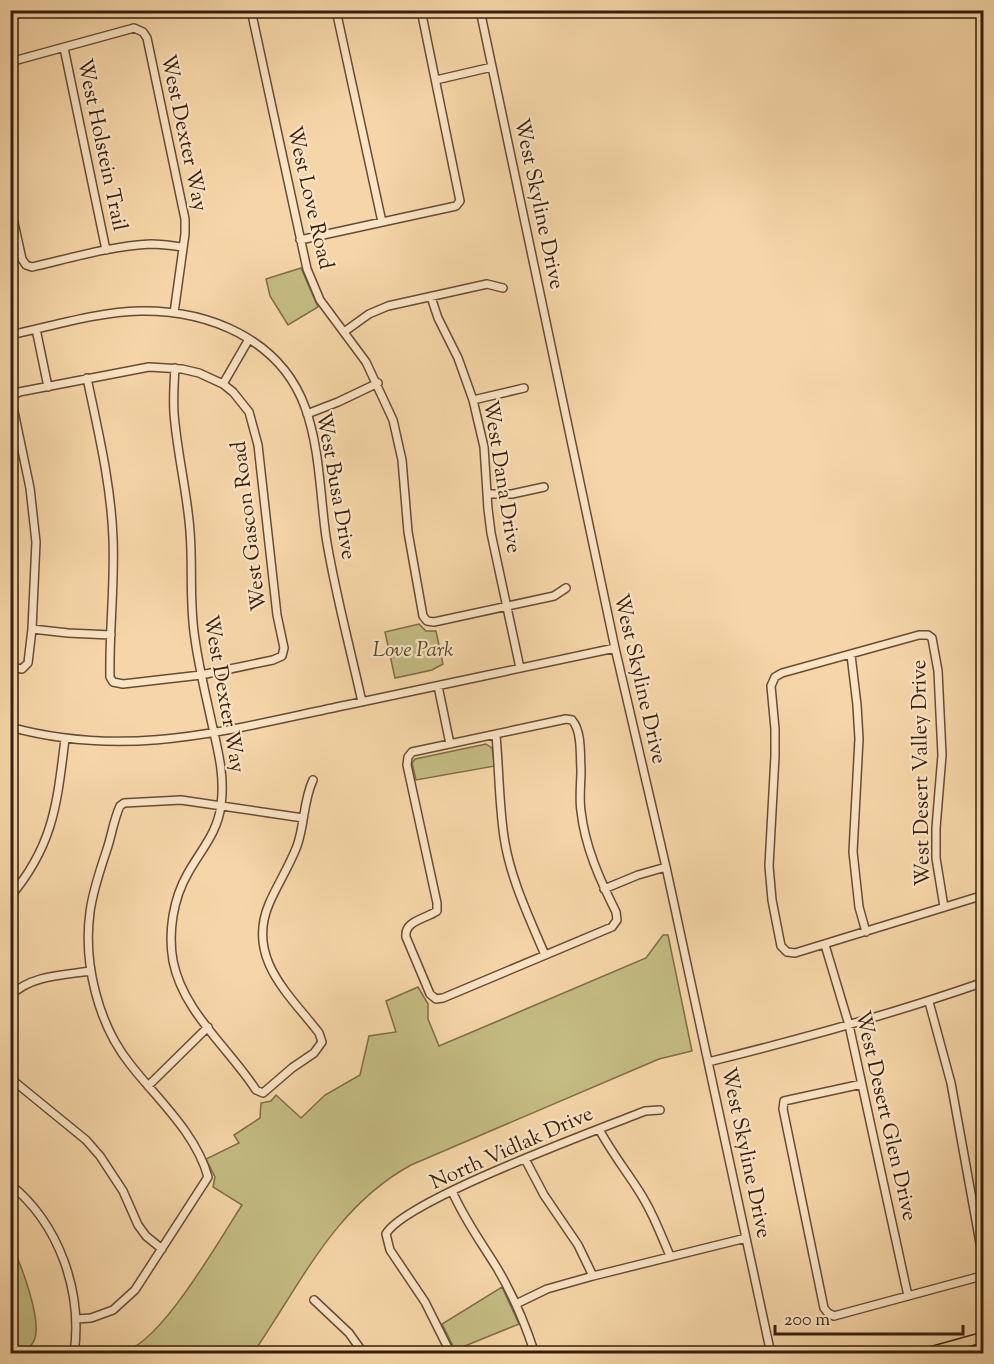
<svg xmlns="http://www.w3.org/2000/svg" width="994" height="1364" viewBox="0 0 994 1364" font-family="'Sorts Mill Goudy',serif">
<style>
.green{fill:#c4bc83;stroke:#7e6d48;stroke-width:1.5}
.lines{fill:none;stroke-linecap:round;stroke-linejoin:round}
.minor-casing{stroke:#674c34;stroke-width:10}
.major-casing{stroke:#371e0e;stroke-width:12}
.minor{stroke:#f9e4c6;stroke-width:7}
.major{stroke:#f6d6a8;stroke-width:9}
.labels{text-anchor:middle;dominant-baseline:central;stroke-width:4.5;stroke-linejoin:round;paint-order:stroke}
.street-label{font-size:21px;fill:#371e0e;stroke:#f9e4c6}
.park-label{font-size:21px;font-style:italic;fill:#5a462b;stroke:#f9e4c6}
</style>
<rect width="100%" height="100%" fill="#f6d6a8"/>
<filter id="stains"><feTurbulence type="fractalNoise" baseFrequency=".00333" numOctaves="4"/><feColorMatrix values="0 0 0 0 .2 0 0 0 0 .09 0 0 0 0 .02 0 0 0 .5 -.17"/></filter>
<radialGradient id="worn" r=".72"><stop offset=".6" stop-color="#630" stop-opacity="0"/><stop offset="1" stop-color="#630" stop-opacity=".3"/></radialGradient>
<!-- green -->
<path class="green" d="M 301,268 L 318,307 L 288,325 L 270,296 L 266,279 Z
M 419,624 L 426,631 L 436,631 L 443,664 L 432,670 L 395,678 L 385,632 Z
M 486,744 L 492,748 L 495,766 L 416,780 L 412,763 L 415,759 Z
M 663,935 L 668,935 L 692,1051 L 659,1059 L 411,1165 C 334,1207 301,1284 253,1353 L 120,1353 L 120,1351 C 155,1354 223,1234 242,1205 L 213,1187 L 215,1177 L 206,1159 L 239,1143 L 234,1135 L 260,1118 L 261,1103 L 271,1101 L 276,1095 L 301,1118 L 325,1095 L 360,1075 L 369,1036 L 396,1032 L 386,1001 L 418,987 L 428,1004 L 428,1019 L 439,1046 L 646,958 Z
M 10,1244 C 21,1262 41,1318 35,1338 C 34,1343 28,1349 25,1353 L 11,1353 Z
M 502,1287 L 519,1324 L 455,1350 L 442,1324 Z"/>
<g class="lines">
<defs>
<path id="minor" d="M 251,10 L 307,269 L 320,300 L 366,362 L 393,420 L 402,460 L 408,532 L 423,616 L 427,621 L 434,622 L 554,596 L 566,588
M 336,10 L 382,222
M 480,10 L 615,648 L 666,867 L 771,1354
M 64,48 L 106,250
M 10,62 L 134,28 L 143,32 L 147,38 L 185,219 L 185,234 L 174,313
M 436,80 L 492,67
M 10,205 L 22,259 L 26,265 L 32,267 C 71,258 111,246 151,244 C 162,244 173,246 183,247
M 300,240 L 456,206 L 460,201 L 421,10
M 431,297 L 438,318 L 458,358 L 473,400 L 484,447 L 488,509 L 491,533 L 520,668
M 36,329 L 48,387
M 344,332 L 369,314 L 388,306 L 487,284 L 503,288
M 10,335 C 53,326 97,312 140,311 C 209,310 280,339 305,407 C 320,448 320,495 326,537 C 335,593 350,647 362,702
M 175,368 C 174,383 173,398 174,413 C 177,453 187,491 190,531 C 193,567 189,603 195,639 C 199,668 206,696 212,724 C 218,751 225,776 221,805 C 218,832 201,850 188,873 C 173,899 168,932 173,961 C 183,1012 229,1048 256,1090 L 263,1093 L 292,1068 L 314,1053 L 322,1042 L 319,1033 C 289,994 246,958 269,904 C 277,885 289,867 297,846 C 305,824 303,801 313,780
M 223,384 L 249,339
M 473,400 L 524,388
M 307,414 L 338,402 L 378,383
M 488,494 L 512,494 L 544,487
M 32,629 L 68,633 L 111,635
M 851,655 L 857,705 L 859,739 L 853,852 L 859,907 L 866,932
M 10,667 L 22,669 L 28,663 L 32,629 L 36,542 L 30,488 L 12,402 L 13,396 L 19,392 L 149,367 L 182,369 L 199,373 L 223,384 L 233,392 L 249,412 L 258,445 L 277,615 L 284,648 L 282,656 L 273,660 L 201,675 L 123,684 L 113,682 L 110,677 C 109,631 115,584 113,538 C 111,484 98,431 87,378
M 438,686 L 450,744
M 566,719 L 572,720 C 582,731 580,755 581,770 C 581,783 579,798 581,811 C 585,847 600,880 616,912 L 617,920 L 612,927 L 443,998 L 436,999 L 430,994 L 406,937 C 404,921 425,919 437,911 L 437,903 L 407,765 L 408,757 L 412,752 Z
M 10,727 C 130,760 230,729 347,705 C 436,686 526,667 615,648
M 496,735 C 499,769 499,803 504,837 C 510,878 529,917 545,955
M 604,889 L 638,875 L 666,867
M 10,897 C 54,845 57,803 65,739
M 944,907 L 936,858 L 936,828 L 942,755 L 938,671 L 932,638 L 928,635 L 919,635 L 782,673 L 775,677 L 771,686 L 775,729 L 775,756 L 769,866 L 772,900 L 781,946 L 787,952 L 795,953 L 984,895
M 825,945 L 849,1025 L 908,1296
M 10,996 C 31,975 64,975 91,971
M 929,1002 L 951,1083 L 984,1265
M 708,1062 C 801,1039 893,1014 984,982
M 10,1078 L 86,1140 L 100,1156 L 123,1191 L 138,1225 L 146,1236 L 162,1249
M 862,1084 L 784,1101 L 783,1109 L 824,1308 L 828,1313 L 834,1316 L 978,1277 L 983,1273 L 984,1265
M 148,1086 L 208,1027
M 599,1129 C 610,1150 624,1168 637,1188 C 651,1209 660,1232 670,1256
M 525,1159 L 544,1195 L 578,1245 L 593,1276
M 10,1184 C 59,1224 83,1291 74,1354
M 452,1191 C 464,1219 481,1242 497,1268 C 513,1295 525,1323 535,1354
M 314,1300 L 349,1333 L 364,1354
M 516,1304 L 547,1289 L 593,1276 L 746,1238
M 76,1319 L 91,1318 L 113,1310 L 135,1290 L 208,1177 C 196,1133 157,1099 130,1064 C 98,1024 83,963 90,912 C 93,889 101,868 108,846 C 112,833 114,819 120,806 L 124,803 L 181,800 L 303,818
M 451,1354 L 425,1302 L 390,1250 L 386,1234 C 405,1200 600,1129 645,1111 L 660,1110"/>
<path id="major" d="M 923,1354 L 984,1337"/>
</defs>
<!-- minor casing -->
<use href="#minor" class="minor-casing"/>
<!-- major casing -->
<use href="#major" class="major-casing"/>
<!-- minor -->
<use href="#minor" class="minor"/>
<!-- major -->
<use href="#major" class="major"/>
</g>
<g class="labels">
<!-- street labels -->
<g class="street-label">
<text transform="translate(183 133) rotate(78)">West Dexter Way</text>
<text transform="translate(101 145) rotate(78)">West Holstein Trail</text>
<text transform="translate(309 198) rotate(77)">West Love Road</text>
<text transform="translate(538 204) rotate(78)">West Skyline Drive</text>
<text transform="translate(501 477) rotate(81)">West Dana Drive</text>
<text transform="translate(335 486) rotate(80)">West Busa Drive</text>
<text transform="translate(250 526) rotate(-97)">West Gascon Road</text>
<text transform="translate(639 679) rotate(77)">West Skyline Drive</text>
<text transform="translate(223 694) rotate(80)">West Dexter Way</text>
<text transform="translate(922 773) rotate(-91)">West Desert Valley Drive</text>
<text transform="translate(885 1116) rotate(77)">West Desert Glen Drive</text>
<text transform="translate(512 1149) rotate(-24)">North Vidlak Drive</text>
<text transform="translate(745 1153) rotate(78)">West Skyline Drive</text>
</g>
<!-- park labels -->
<g class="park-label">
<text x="413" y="651">Love Park</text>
</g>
</g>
<!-- margin -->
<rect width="994" height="1364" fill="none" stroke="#f6d6a8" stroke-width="36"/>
<rect x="12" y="12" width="970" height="1340" fill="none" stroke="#371e0e" stroke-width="3"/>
<rect x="18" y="18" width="958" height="1328" fill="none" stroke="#371e0e" stroke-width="1.5"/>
<!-- scale -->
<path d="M775 1325v9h188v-9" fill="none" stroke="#371e0e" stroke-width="3"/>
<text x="784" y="1325" font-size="18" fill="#371e0e" stroke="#f9e4c6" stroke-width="4.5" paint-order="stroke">200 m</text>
<rect width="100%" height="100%" filter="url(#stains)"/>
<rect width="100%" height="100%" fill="url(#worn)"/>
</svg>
